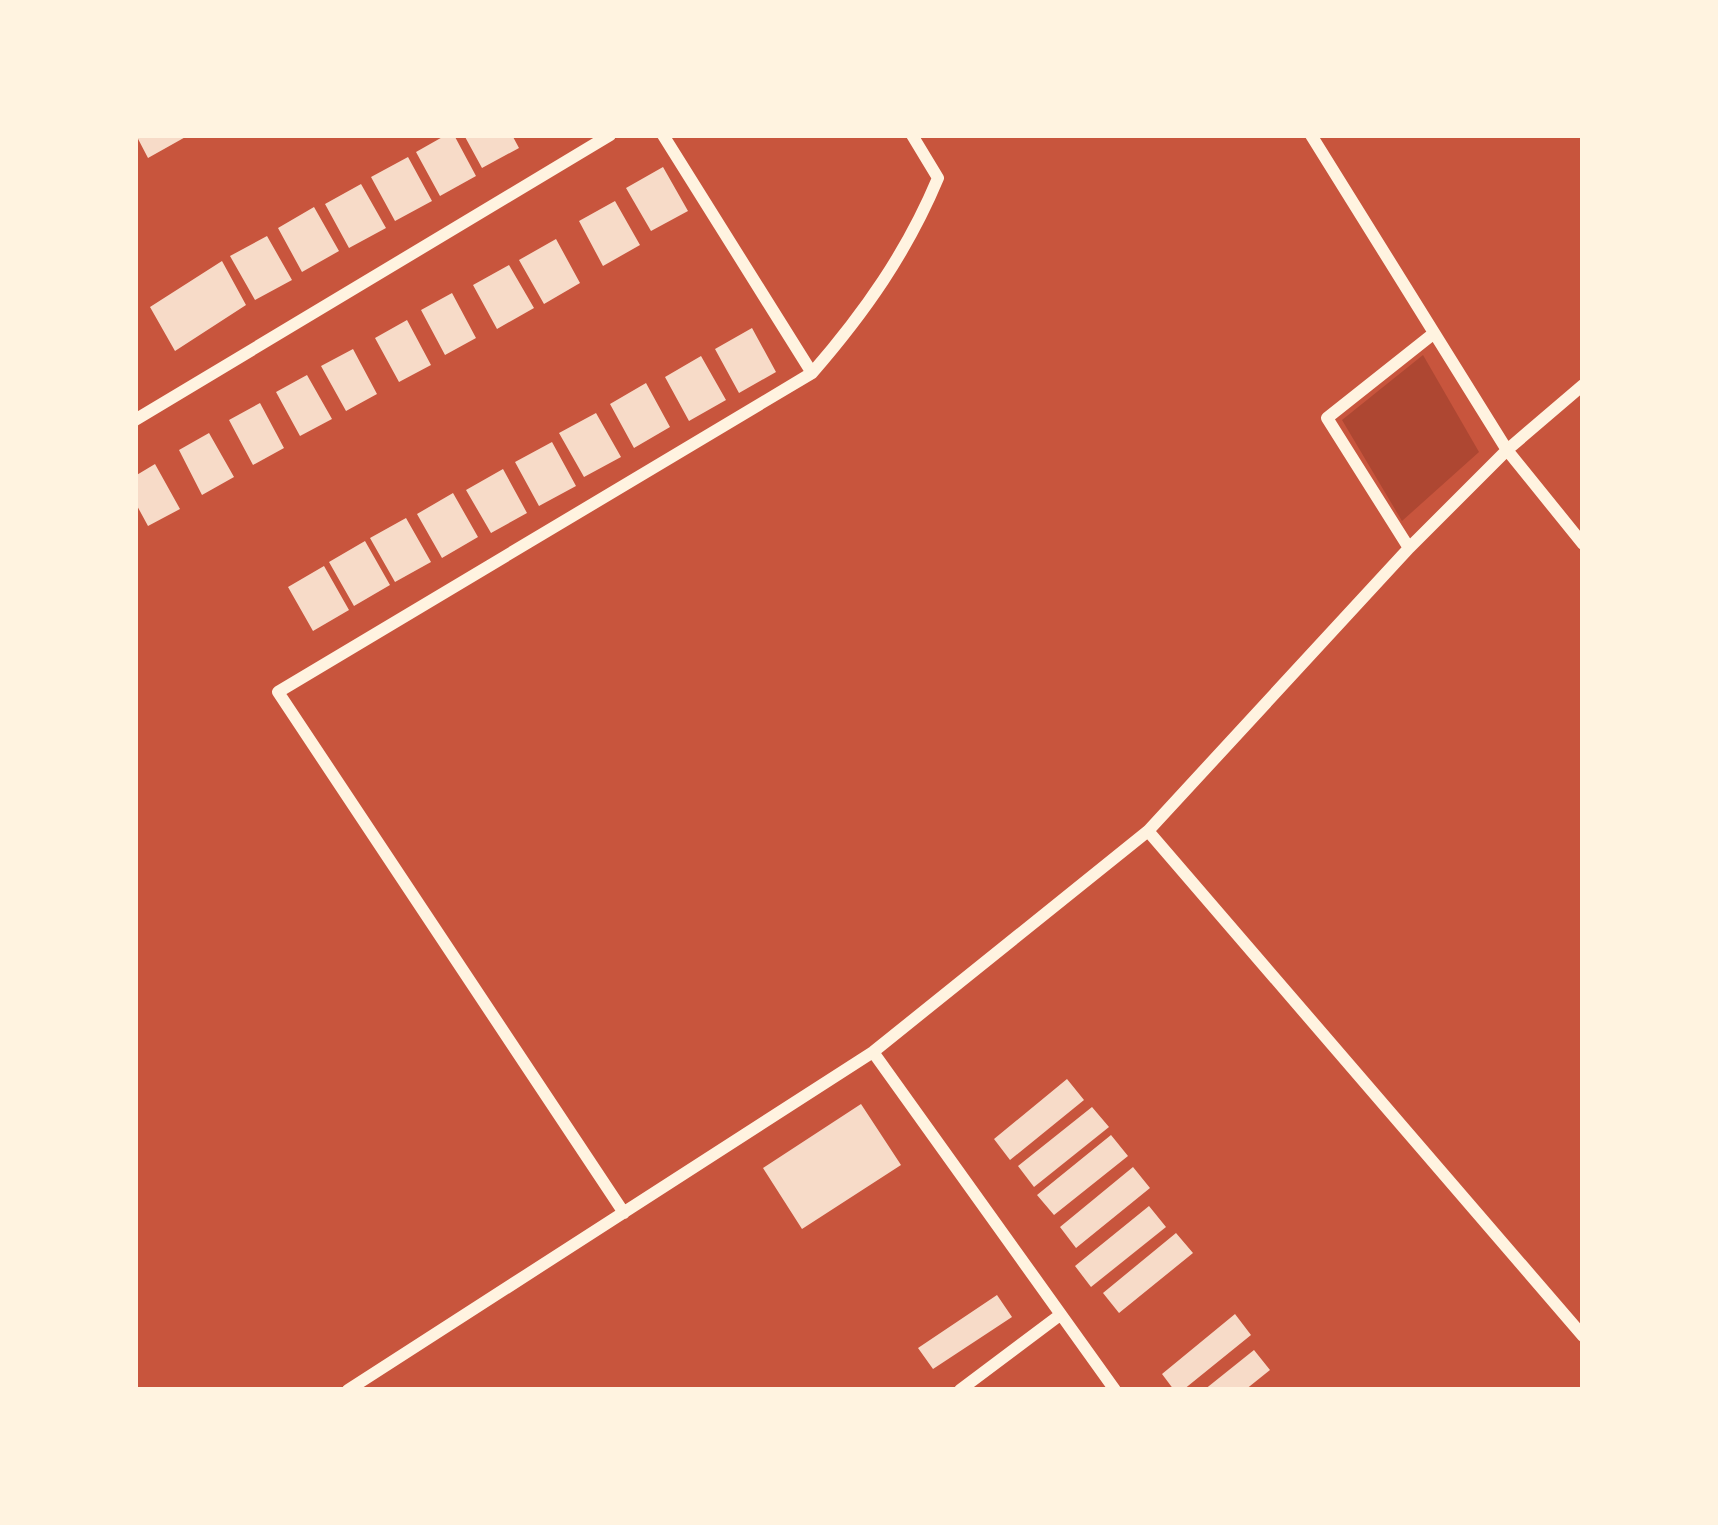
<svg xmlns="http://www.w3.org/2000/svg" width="1718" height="1525" viewBox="0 0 1718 1525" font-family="Barlow,sans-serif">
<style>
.green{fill:#ae4732}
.building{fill:#f7dbc8}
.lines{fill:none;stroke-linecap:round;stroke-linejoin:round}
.minor{stroke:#fff3e0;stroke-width:12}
</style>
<rect width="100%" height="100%" fill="#c8553d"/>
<!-- green -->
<path class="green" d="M 1423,355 L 1479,452 L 1402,521 L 1342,420 Z"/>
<!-- building -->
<path class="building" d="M 136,135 L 189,135 L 148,158 Z
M 446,135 L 454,135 L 476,176 L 440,196 L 416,152 Z
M 464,135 L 512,135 L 519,148 L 482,168 Z
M 408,157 L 432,201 L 395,221 L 371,177 Z
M 663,167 L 688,211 L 651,231 L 626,188 Z
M 361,184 L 386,228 L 349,248 L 325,204 Z
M 615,201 L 640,245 L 603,266 L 579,221 Z
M 314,207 L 339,251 L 302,272 L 278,228 Z
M 267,236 L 292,280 L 255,300 L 230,256 Z
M 556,239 L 580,283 L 544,304 L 519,260 Z
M 222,261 L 246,305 L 175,351 L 150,307 Z
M 509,265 L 534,308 L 497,329 L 473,285 Z
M 452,293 L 476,338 L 445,355 L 421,310 Z
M 407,320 L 431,365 L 399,382 L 375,338 Z
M 752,328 L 776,372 L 739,393 L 715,349 Z
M 353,349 L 377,394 L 346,411 L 321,366 Z
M 701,356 L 726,400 L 689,421 L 665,377 Z
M 307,375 L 332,419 L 300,436 L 276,392 Z
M 646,383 L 670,427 L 634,448 L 610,404 Z
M 260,403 L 284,448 L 253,465 L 229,420 Z
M 596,413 L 621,457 L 584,477 L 559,433 Z
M 209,433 L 234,477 L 202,495 L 179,450 Z
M 552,442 L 576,486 L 539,506 L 515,462 Z
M 155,464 L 180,509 L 148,526 L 135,502 L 135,476 Z
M 503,469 L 527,513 L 491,533 L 466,490 Z
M 453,493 L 478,537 L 442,558 L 417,514 Z
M 406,518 L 431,562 L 395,582 L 370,538 Z
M 365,541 L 390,585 L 354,606 L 329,562 Z
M 324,566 L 349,610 L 313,631 L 288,587 Z
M 1067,1079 L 1084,1100 L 1010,1160 L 994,1139 Z
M 861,1104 L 901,1165 L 802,1229 L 763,1168 Z
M 1092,1107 L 1109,1127 L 1034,1187 L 1018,1166 Z
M 1111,1135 L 1128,1156 L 1054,1215 L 1037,1195 Z
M 1133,1167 L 1150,1188 L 1076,1248 L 1060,1227 Z
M 1149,1206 L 1166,1227 L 1091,1287 L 1075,1266 Z
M 1176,1233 L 1193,1253 L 1119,1313 L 1103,1293 Z
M 997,1295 L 1012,1317 L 933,1369 L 918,1348 Z
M 1235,1314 L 1251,1335 L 1183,1390 L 1174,1390 L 1162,1374 Z
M 1254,1350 L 1270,1370 L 1245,1390 L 1204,1390 Z"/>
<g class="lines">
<!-- minor -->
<path class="minor" d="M 663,135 L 812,373
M 1311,135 L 1507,450 L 1583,544
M 135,420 L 610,135
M 1409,548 L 1327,418 L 1433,334
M 1148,831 L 1583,1336
M 873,1052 L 1115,1390
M 624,1213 L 278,692 L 812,373 C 865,312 907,252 938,178 L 912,135
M 348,1390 L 873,1052 L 1148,831 L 1409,548 L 1507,450 L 1583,385
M 960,1390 L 1060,1315"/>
</g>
<!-- border -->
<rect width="1718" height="1525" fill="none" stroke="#fff3e0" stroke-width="276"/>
</svg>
